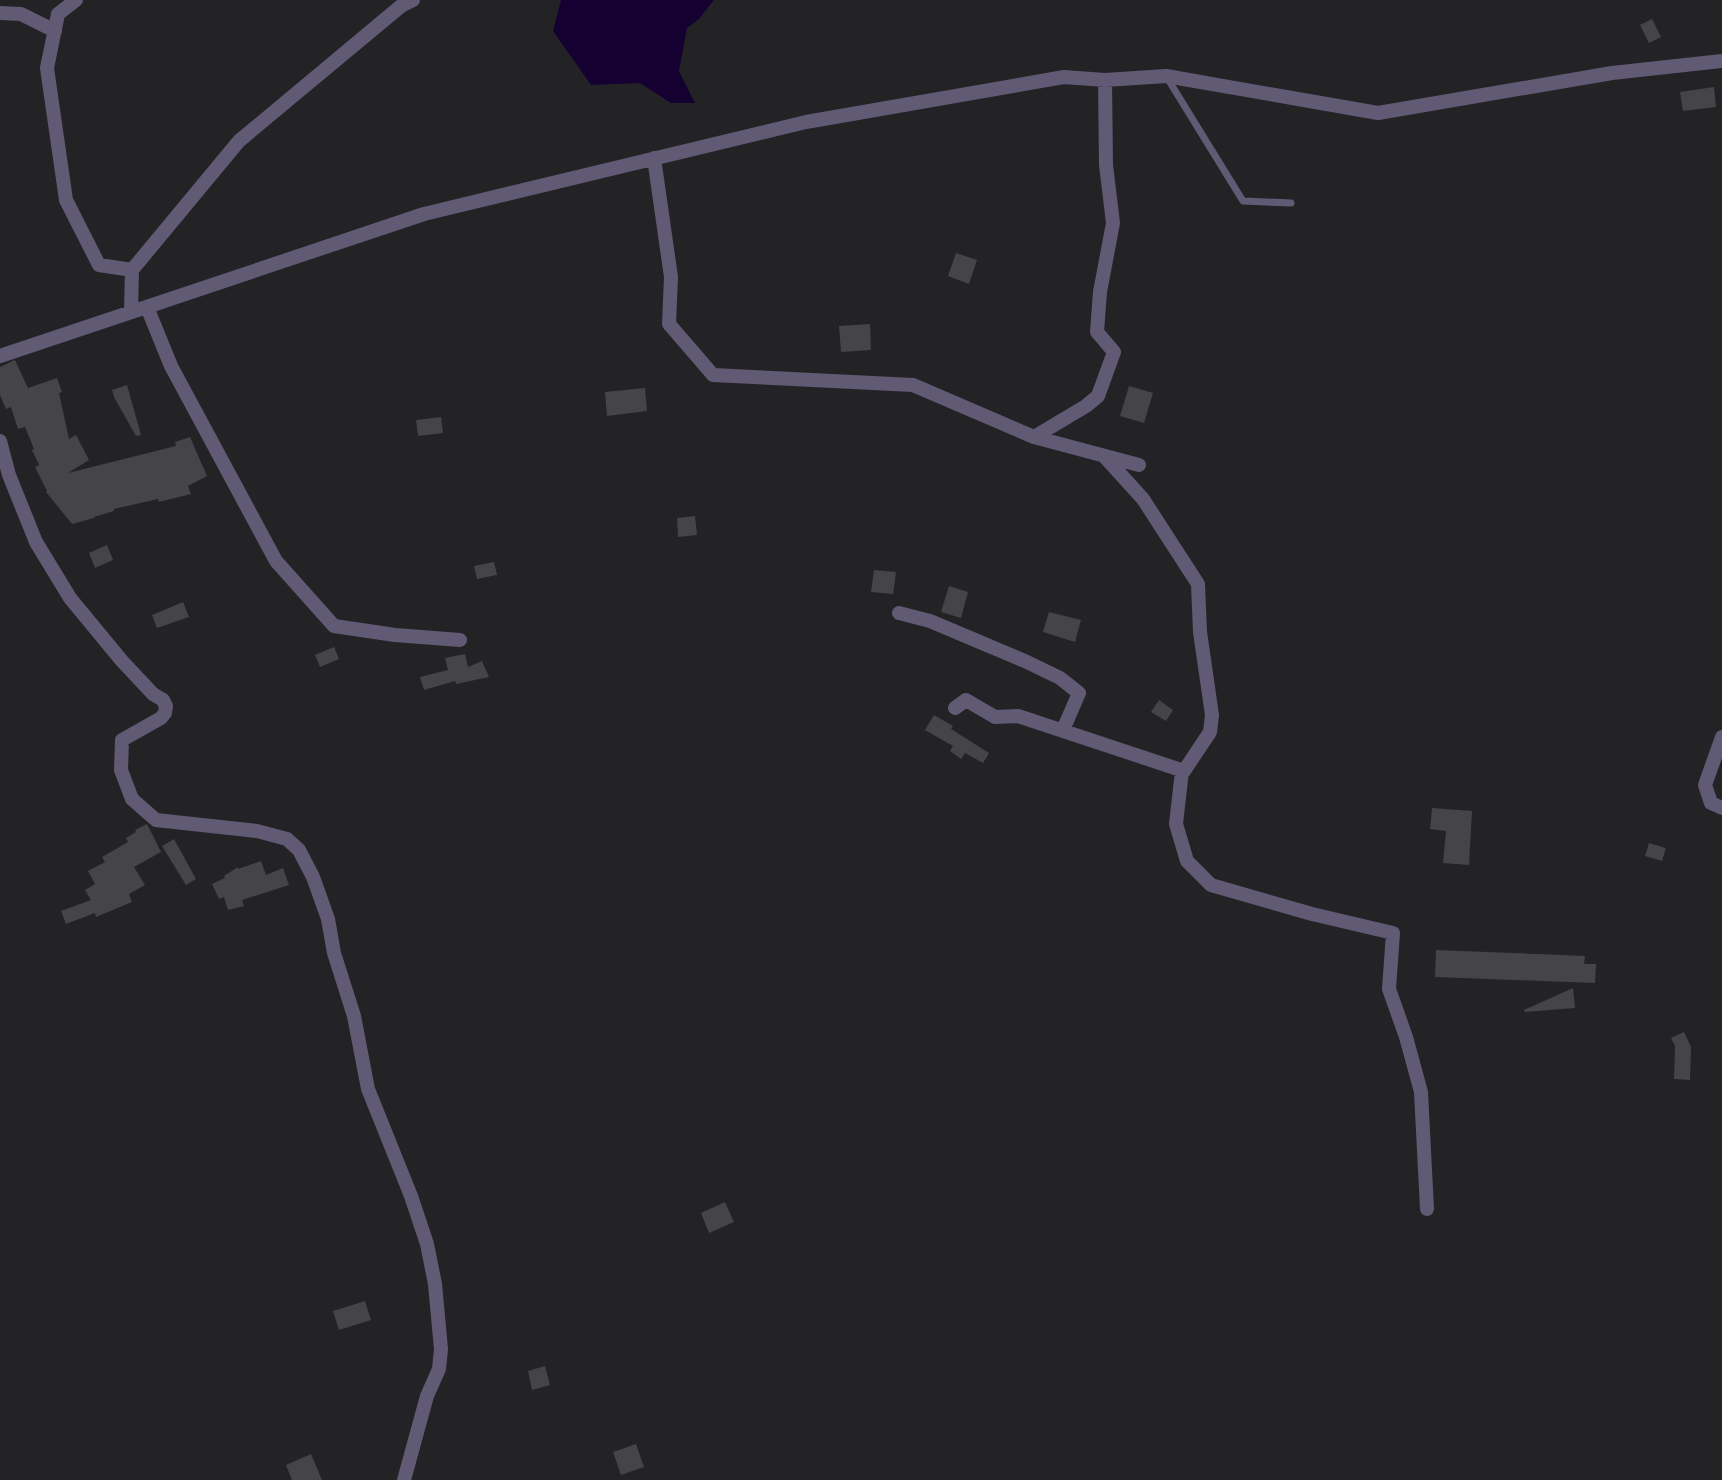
<svg xmlns="http://www.w3.org/2000/svg" width="1722" height="1480" viewBox="0 0 1722 1480" font-family="'Roboto Serif',serif">
<style>
.water{fill:#150032}
.building{fill:#454448}
.lines{fill:none;stroke-linecap:round;stroke-linejoin:round}
.service{stroke:#615a75;stroke-width:7}
.minor{stroke:#615a75;stroke-width:14}
</style>
<rect width="100%" height="100%" fill="#232326"/>
<!-- water -->
<path class="water" d="M 561,0 L 714,0 L 699,19 L 687,28 L 679,71 L 695,103 L 671,103 L 640,83 L 591,85 L 553,31 Z"/>
<!-- building -->
<path class="building" d="M 1652,19 L 1661,37 L 1649,43 L 1640,25 Z
M 1714,87 L 1716,107 L 1683,111 L 1680,92 Z
M 956,253 L 977,260 L 969,284 L 948,276 Z
M 870,324 L 871,350 L 841,352 L 839,326 Z
M 15,360 L 28,388 L 57,378 L 62,392 L 59,393 L 69,439 L 76,435 L 89,460 L 68,473 L 176,446 L 175,442 L 190,437 L 207,476 L 188,486 L 191,494 L 159,502 L 158,499 L 114,509 L 114,511 L 94,517 L 94,518 L 72,524 L 46,492 L 47,491 L 35,467 L 39,465 L 32,450 L 34,449 L 25,427 L 18,429 L 11,407 L 6,409 L 0,395 L 0,367 Z
M 127,385 L 141,435 L 136,436 L 114,397 L 112,390 Z
M 1129,386 L 1153,393 L 1144,423 L 1120,416 Z
M 645,388 L 647,411 L 607,416 L 605,392 Z
M 441,417 L 443,433 L 418,436 L 416,420 Z
M 695,516 L 697,535 L 678,537 L 677,518 Z
M 107,545 L 113,560 L 95,568 L 89,553 Z
M 494,562 L 497,575 L 477,579 L 474,566 Z
M 874,570 L 896,572 L 893,594 L 871,592 Z
M 949,586 L 968,592 L 961,618 L 941,612 Z
M 183,602 L 189,617 L 157,628 L 152,615 Z
M 1049,612 L 1081,620 L 1075,642 L 1043,632 Z
M 334,647 L 339,659 L 320,667 L 315,655 Z
M 465,654 L 468,667 L 482,661 L 489,677 L 456,684 L 455,681 L 424,690 L 420,677 L 448,670 L 445,658 Z
M 1159,700 L 1173,710 L 1166,721 L 1151,712 Z
M 934,715 L 953,726 L 951,729 L 989,753 L 983,763 L 965,753 L 961,759 L 950,751 L 953,746 L 925,730 Z
M 1432,808 L 1472,811 L 1469,865 L 1443,863 L 1446,831 L 1430,829 Z
M 147,824 L 161,852 L 134,867 L 145,885 L 129,894 L 132,902 L 96,917 L 95,913 L 66,924 L 61,911 L 91,900 L 85,890 L 95,884 L 88,871 L 105,862 L 102,857 L 128,842 L 126,838 L 136,832 L 135,830 Z
M 174,839 L 196,879 L 186,885 L 162,846 Z
M 1649,843 L 1666,848 L 1662,861 L 1645,856 Z
M 261,861 L 266,875 L 283,868 L 289,885 L 242,900 L 244,906 L 228,910 L 224,897 L 219,899 L 212,884 L 225,878 L 224,876 L 238,867 L 238,869 Z
M 1436,950 L 1585,956 L 1584,964 L 1596,964 L 1595,983 L 1435,977 Z
M 1573,988 L 1575,1008 L 1525,1012 L 1524,1010 Z
M 1684,1032 L 1691,1047 L 1690,1080 L 1674,1079 L 1675,1046 L 1671,1038 Z
M 725,1202 L 734,1222 L 709,1233 L 701,1213 Z
M 365,1301 L 371,1320 L 339,1330 L 333,1311 Z
M 545,1366 L 550,1385 L 532,1390 L 528,1371 Z
M 636,1444 L 644,1467 L 621,1475 L 613,1452 Z
M 311,1454 L 322,1480 L 292,1480 L 286,1465 Z"/>
<g class="lines">
<!-- service -->
<path class="service" d="M 1166,76 L 1243,201 L 1291,203"/>
<!-- minor -->
<path class="minor" d="M 76,0 L 58,14 L 47,68 L 66,200 L 99,265 L 132,270
M 0,13 L 21,14 L 55,31
M 1105,80 L 1106,165 L 1113,223 L 1100,292 L 1097,332 L 1114,352 L 1098,396 L 1086,406 L 1034,437 L 1139,465
M 654,158 L 671,277 L 669,324 L 713,375 L 913,385 L 1034,437
M 147,307 L 171,366 L 276,561 L 334,626 L 395,635 L 460,640
M 131,312 L 132,270 L 239,141 L 401,6 L 413,0
M 0,356 L 424,214 L 806,122 L 1064,77 L 1105,80 L 1166,76 L 1378,113 L 1612,73 L 1722,61
M 0,441 L 9,475 L 36,542 L 70,598 L 122,661 L 153,694 L 163,700 L 166,706 L 165,713 L 161,718 L 122,740 L 121,770 L 132,799 L 156,820 L 257,831 L 287,839 L 299,850 L 313,877 L 328,919 L 334,953 L 354,1016 L 368,1089 L 411,1196 L 427,1244 L 435,1284 L 441,1349 L 439,1369 L 427,1396 L 404,1480
M 899,613 L 930,621 L 1027,662 L 1060,678 L 1079,693 L 1063,730
M 955,708 L 966,700 L 995,717 L 1018,716 L 1184,771 L 1210,732 L 1212,715 L 1200,632 L 1198,584 L 1143,499 L 1104,456
M 1722,737 L 1705,785 L 1711,803 L 1722,808
M 1182,771 L 1176,824 L 1187,861 L 1211,885 L 1312,914 L 1393,933 L 1389,989 L 1406,1037 L 1421,1092 L 1427,1209"/>
</g>
</svg>
